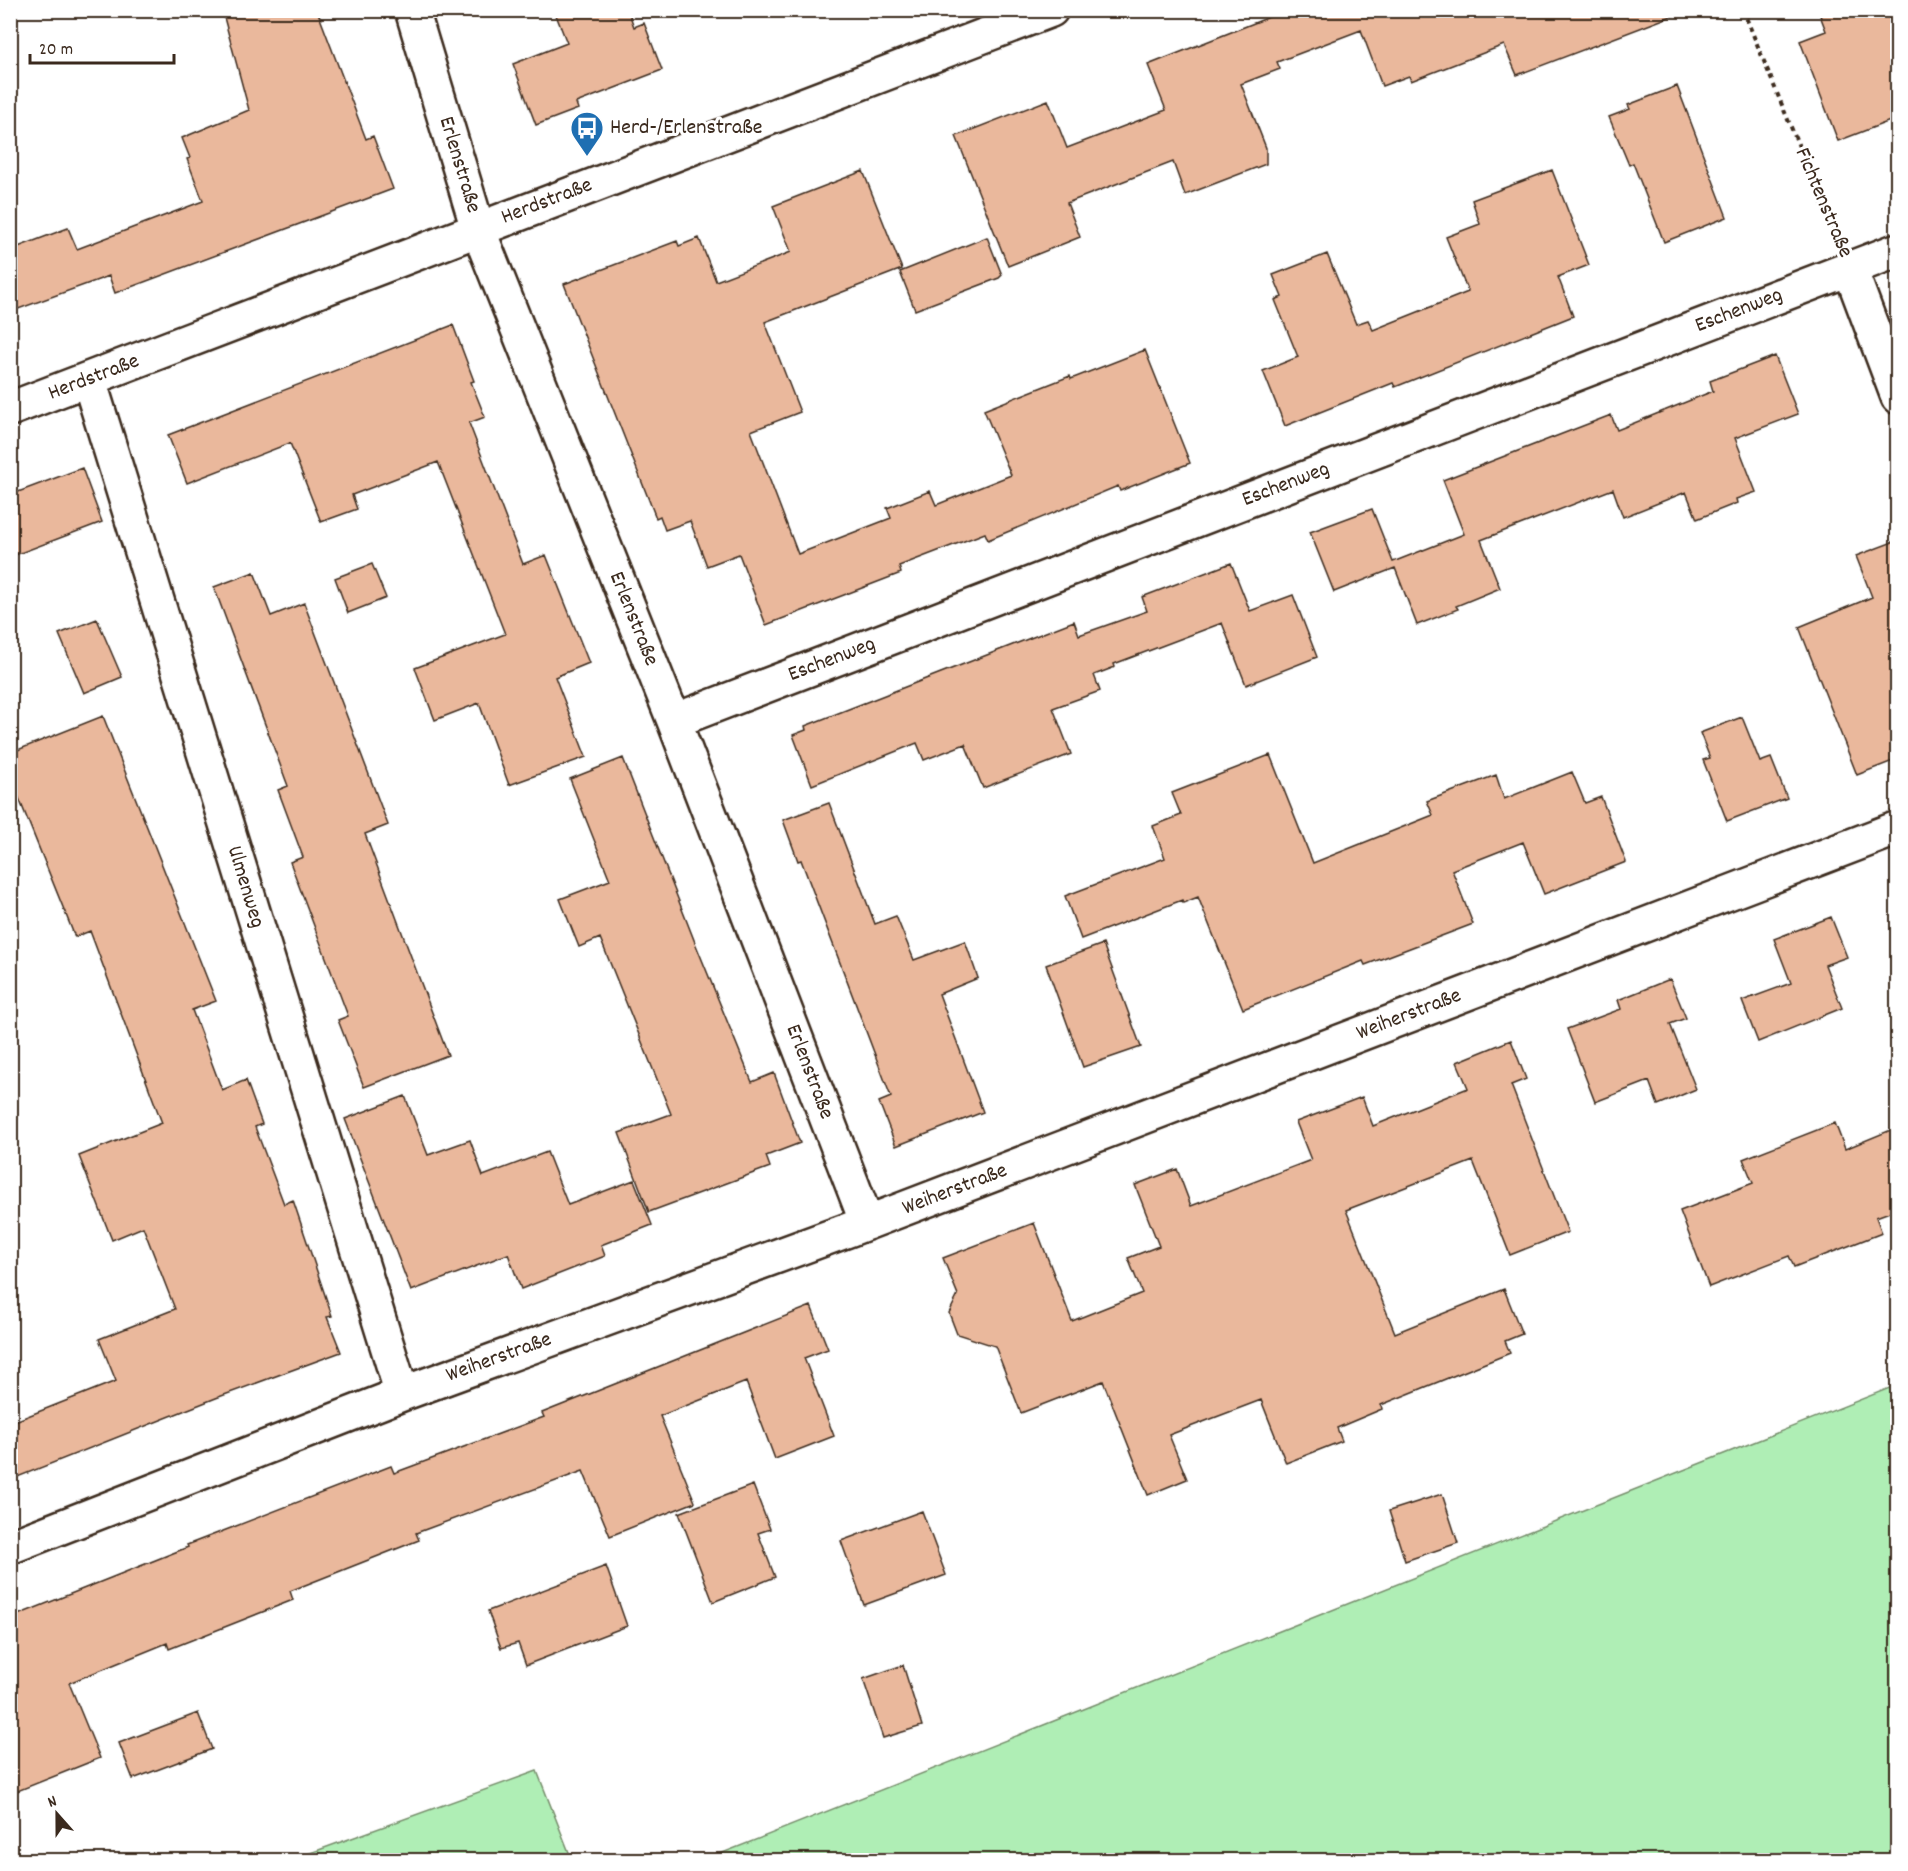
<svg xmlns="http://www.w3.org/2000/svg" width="1908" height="1871" viewBox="0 0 1908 1871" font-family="Dekko,sans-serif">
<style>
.green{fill:#afeeb5;stroke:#758c6a;stroke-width:1.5}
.building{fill:#eab89c;stroke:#3b2a1e;stroke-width:1.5}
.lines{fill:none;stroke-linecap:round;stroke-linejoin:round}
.street-casing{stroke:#3b2a1e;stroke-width:38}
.path{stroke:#3b2a1e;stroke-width:4;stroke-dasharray:4.5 4.5;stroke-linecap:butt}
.street{stroke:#fff;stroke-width:33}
.labels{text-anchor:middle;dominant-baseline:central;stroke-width:6;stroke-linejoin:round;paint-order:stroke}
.poi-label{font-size:22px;fill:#3b2a1e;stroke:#fff;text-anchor:start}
.street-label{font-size:22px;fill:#3b2a1e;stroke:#fff}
</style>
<rect width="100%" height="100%" fill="#fff"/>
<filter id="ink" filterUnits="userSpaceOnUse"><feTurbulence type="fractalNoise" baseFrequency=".0167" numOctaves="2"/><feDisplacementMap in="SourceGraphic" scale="12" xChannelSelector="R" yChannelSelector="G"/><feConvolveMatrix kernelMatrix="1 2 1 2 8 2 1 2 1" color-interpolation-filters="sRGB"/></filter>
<g filter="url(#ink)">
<!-- green -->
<path class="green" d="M 1897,1385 L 1897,1860 L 703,1860 L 715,1856 Z
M 537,1771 L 572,1860 L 291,1860 Z"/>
<!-- building -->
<path class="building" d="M 222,10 L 317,10 L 366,139 L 373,136 L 393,189 L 115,293 L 109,276 L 10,312 L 10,250 L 68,228 L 77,249 L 203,201 L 187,159 L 190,158 L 182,138 L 249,110 Z
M 554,10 L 628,10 L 634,27 L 644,23 L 662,70 L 576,103 L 578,109 L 536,125 L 513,64 L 567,43 Z
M 1287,10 L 1676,10 L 1677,14 L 1517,75 L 1504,45 L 1411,81 L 1409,76 L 1382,86 L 1361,30 L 1277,62 L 1280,69 L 1241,84 L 1266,148 L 1266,164 L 1185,195 L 1173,162 L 1067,203 L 1080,237 L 1008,266 L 956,136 L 1048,100 L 1067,148 L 1166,110 L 1148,65 Z
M 1818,10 L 1898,10 L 1898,118 L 1838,141 L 1800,41 L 1826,31 Z
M 1677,86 L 1727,217 L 1664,242 L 1633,163 L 1629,165 L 1609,117 L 1630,109 L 1628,105 Z
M 1552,170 L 1589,265 L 1558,277 L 1573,316 L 1395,387 L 1393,383 L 1285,426 L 1263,371 L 1298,357 L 1275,300 L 1282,297 L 1273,275 L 1327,254 L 1356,324 L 1368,320 L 1373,330 L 1468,292 L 1446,237 L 1480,224 L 1472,200 Z
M 863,171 L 902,269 L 765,322 L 800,412 L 751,431 L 798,554 L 891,518 L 887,508 L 930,491 L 936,505 L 1011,475 L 984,410 L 1070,376 L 1071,379 L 1145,350 L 1190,463 L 1120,491 L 1118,486 L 988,540 L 985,533 L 899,566 L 901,573 L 766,625 L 739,554 L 707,566 L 690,521 L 665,530 L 660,516 L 656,518 L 564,284 L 677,241 L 679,246 L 699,238 L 716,281 L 791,252 L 773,206 Z
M 987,237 L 1002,275 L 999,278 L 915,310 L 900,272 Z
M 453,325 L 474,381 L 471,382 L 485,417 L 469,423 L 523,564 L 546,555 L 589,663 L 555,677 L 586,757 L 509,785 L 479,703 L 435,720 L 415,668 L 505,634 L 438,462 L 352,495 L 357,509 L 321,522 L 290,443 L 187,483 L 168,435 Z
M 1775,356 L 1798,414 L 1735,438 L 1756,492 L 1736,499 L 1737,503 L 1697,519 L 1686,492 L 1623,517 L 1613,489 L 1481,540 L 1500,588 L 1456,606 L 1458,609 L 1417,625 L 1395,568 L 1334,592 L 1310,532 L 1372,509 L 1393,562 L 1464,534 L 1443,480 L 1611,415 L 1617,430 L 1713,391 L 1710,381 Z
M 82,468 L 102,522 L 10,557 L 10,495 Z
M 1898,540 L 1898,759 L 1857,775 L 1799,627 L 1872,597 L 1856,556 Z
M 1231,563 L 1250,611 L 1293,595 L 1317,657 L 1246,685 L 1222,623 L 1114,664 L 1115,667 L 1094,675 L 1100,691 L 1053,708 L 1071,754 L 983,788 L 965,744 L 924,760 L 917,743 L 812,785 L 793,735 L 806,730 L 805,726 L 1074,621 L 1079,635 L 1147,611 L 1142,597 Z
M 372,564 L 386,598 L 348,613 L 335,578 Z
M 254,572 L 271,616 L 304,603 L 388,825 L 365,834 L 448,1055 L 364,1087 L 338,1020 L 348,1016 L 290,862 L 303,857 L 278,790 L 288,786 L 214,587 Z
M 97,619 L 122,677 L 84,693 L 59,634 Z
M 103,716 L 216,1001 L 192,1010 L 222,1090 L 246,1080 L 262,1124 L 255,1127 L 284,1204 L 293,1200 L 332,1316 L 327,1317 L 341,1352 L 216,1398 L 10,1480 L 10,1423 L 116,1381 L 99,1339 L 175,1309 L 143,1227 L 112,1240 L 79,1156 L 162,1123 L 90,931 L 75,937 L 10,776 L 10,753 Z
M 1742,717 L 1760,762 L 1771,758 L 1787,798 L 1727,821 L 1703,760 L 1710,758 L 1700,733 Z
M 1270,755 L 1313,863 L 1433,815 L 1427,801 L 1496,775 L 1504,799 L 1572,772 L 1585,803 L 1601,797 L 1626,862 L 1544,894 L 1523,842 L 1452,870 L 1473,924 L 1365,965 L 1363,961 L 1243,1009 L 1198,897 L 1183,903 L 1182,900 L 1081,939 L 1065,896 L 1165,858 L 1153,826 L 1181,815 L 1172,793 Z
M 623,758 L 696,945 L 752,1082 L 774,1073 L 800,1143 L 766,1156 L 770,1167 L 649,1212 L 619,1133 L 671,1114 L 600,938 L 579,947 L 560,899 L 610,880 L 570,779 Z
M 829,803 L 875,924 L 896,916 L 914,960 L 965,941 L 978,978 L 939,994 L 983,1112 L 896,1146 L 879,1102 L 891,1097 L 801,860 L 798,861 L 783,820 Z
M 1831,917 L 1847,957 L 1825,965 L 1842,1008 L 1758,1042 L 1742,1001 L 1791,983 L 1774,939 Z
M 1103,944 L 1141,1047 L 1083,1067 L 1046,965 Z
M 1670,979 L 1686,1018 L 1670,1024 L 1696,1089 L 1658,1105 L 1649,1081 L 1595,1102 L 1567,1029 L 1621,1009 L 1618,1000 Z
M 1511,1040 L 1526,1079 L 1511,1085 L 1568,1232 L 1510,1255 L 1473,1161 L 1346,1210 L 1395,1333 L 1504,1289 L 1522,1334 L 1505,1341 L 1510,1353 L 1381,1405 L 1382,1409 L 1337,1428 L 1342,1441 L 1286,1463 L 1261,1400 L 1169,1435 L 1187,1479 L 1148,1495 L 1103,1381 L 1021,1413 L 995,1346 L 957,1334 L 949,1313 L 958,1295 L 943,1258 L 1034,1223 L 1072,1321 L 1142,1293 L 1128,1258 L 1159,1246 L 1135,1185 L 1177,1169 L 1191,1206 L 1311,1160 L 1296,1122 L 1362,1097 L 1373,1126 L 1468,1088 L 1457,1062 Z
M 405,1096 L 428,1155 L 470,1140 L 483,1176 L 547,1152 L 568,1205 L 634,1180 L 652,1225 L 601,1245 L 605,1256 L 521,1289 L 508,1254 L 411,1291 L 345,1119 Z
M 1835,1123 L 1845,1149 L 1898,1127 L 1898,1209 L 1876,1217 L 1882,1233 L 1794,1267 L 1789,1256 L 1709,1287 L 1680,1211 L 1753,1183 L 1743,1159 Z
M 811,1306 L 828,1349 L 804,1358 L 834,1436 L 775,1459 L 746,1382 L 660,1416 L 695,1502 L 610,1536 L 583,1471 L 416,1533 L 419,1540 L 290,1591 L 293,1600 L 169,1649 L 167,1643 L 69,1683 L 100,1758 L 10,1794 L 10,1618 L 188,1547 L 187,1545 L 391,1466 L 394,1473 L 544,1417 L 542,1413 Z
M 753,1485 L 770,1529 L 758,1533 L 775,1577 L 713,1602 L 679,1513 Z
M 1442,1494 L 1458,1543 L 1405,1561 L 1389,1511 Z
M 922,1511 L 946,1575 L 864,1605 L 841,1541 Z
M 606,1566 L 627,1626 L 526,1665 L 518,1643 L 501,1648 L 488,1611 Z
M 903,1665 L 922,1726 L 883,1738 L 863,1679 Z
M 198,1713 L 212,1749 L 133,1779 L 119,1743 Z"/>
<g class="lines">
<defs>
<path id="street" d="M 412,10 L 478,229 L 674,721 L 867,1223
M 1850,269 L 1898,397
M 89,380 L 402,1394
M 10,409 L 1051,10
M 674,721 L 1898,250
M 10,1547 L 402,1394 L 851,1229 L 1898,828"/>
</defs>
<!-- street casing -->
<use href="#street" class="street-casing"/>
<!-- path -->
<path class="path" d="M 1743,10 L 1834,232"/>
<!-- street -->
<use href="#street" class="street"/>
</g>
</g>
<!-- icons -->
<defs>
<symbol id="bus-pin" viewBox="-11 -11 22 30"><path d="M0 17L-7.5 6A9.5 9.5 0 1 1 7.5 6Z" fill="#1f6fb2" stroke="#fff"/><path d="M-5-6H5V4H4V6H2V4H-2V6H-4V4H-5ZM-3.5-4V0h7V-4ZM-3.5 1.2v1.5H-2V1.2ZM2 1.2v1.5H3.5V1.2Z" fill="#fff"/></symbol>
</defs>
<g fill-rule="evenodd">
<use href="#bus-pin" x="568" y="109" width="38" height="52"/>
</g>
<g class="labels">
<!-- poi labels -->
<g class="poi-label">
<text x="610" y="128">Herd-/Erlenstraße</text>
</g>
<!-- street labels -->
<g class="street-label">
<text transform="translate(459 165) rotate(73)">Erlenstraße</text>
<text transform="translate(547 202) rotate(-21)">Herdstraße</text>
<text transform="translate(1823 203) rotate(67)">Fichtenstraße</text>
<text transform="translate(1739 311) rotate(-21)">Eschenweg</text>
<text transform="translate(94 378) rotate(-21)">Herdstraße</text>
<text transform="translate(1286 485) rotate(-21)">Eschenweg</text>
<text transform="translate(633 619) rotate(68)">Erlenstraße</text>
<text transform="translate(832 660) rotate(-21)">Eschenweg</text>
<text transform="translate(245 887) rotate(73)">Ulmenweg</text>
<text transform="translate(1409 1015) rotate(-21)">Weiherstraße</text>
<text transform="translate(809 1072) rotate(69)">Erlenstraße</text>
<text transform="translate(955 1190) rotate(-21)">Weiherstraße</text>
<text transform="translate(499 1358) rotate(-20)">Weiherstraße</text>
</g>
</g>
<!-- margin -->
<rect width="1908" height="1871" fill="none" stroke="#fff" stroke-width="36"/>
<rect x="18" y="18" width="1872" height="1835" fill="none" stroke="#3b2a1e" stroke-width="2" filter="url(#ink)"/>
<!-- north arrow -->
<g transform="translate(57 1814) rotate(339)" stroke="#ffffff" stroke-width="4.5" paint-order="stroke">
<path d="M0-4.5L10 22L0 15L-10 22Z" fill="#3b2a1e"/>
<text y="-9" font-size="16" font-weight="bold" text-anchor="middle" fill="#3b2a1e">N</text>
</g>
<!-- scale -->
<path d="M30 54v9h144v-9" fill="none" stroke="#3b2a1e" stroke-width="3"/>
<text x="39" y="54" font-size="18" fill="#3b2a1e" stroke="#ffffff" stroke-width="4.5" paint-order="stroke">20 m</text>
</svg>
